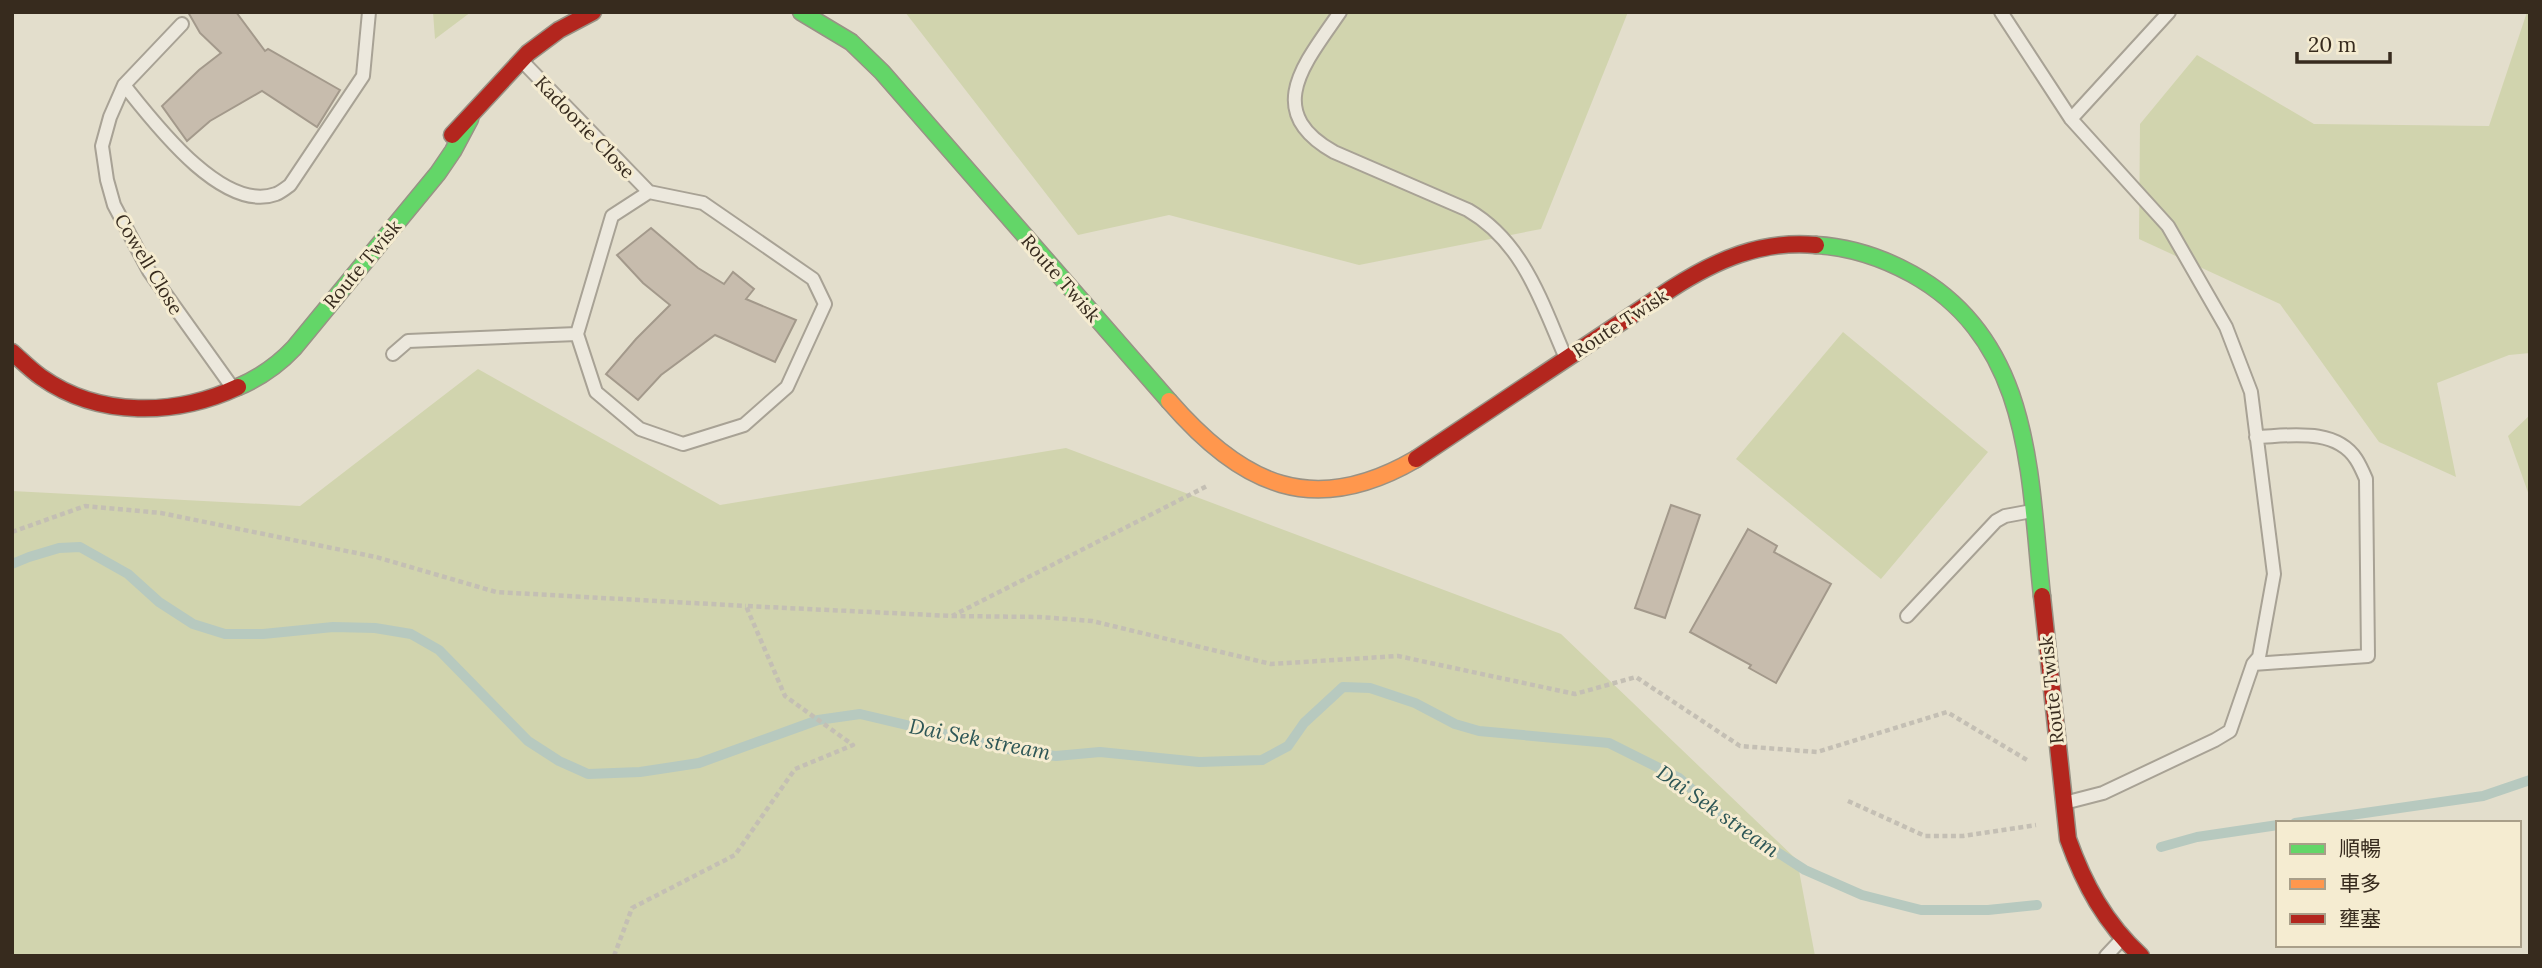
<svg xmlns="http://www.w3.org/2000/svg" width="2542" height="968" viewBox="0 0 2542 968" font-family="Lora,'Noto Sans TC',serif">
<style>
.green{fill:#d1d4ae}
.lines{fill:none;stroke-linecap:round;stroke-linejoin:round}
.stream{stroke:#b7c9bf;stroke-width:10}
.building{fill:#c7bcad;stroke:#a3998b;stroke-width:2}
.lane-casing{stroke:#a8a295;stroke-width:16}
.fast-casing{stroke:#989285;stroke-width:19}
.slow-casing{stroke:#989285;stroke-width:19}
.jam-casing{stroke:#989285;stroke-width:19}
.path{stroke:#c4bfb4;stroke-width:4.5;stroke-dasharray:5 3.5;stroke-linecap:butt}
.lane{stroke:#ece8dd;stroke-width:12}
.fast{stroke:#63d668;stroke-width:16}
.slow{stroke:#ff974d;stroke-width:16}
.jam{stroke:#b3261e;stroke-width:16}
.labels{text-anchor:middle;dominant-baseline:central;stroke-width:6;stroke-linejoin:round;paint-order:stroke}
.street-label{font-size:19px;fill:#372b1e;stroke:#f5ecd1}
.water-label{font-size:21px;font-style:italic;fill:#2d5656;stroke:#f5ecd1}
</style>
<rect width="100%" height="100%" fill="#e3decc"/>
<!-- green -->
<path class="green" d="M 433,12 L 471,12 L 435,39 Z
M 905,12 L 1628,12 L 1541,229 L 1359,265 L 1169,215 L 1078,235 Z
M 2527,12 L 2530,12 L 2530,353 L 2509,355 L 2437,383 L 2456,477 L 2379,442 L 2280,304 L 2139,239 L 2140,124 L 2197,55 L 2314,124 L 2489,126 Z
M 1843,332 L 1988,452 L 1881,579 L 1736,459 Z
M 478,369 L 720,505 L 1066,448 L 1561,634 L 1797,860 L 1815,956 L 12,956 L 12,491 L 300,506 Z
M 2530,415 L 2530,498 L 2508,436 Z"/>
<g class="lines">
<!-- stream -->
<path class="stream" d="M 12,564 L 29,557 L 59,548 L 80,547 L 128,574 L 159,602 L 193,624 L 225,634 L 263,634 L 333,627 L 375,628 L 411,634 L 439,650 L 528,741 L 559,761 L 588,774 L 640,772 L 699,763 L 818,720 L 860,714 L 1021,752 L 1056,756 L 1100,752 L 1199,762 L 1262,760 L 1288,746 L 1304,723 L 1343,687 L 1370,688 L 1415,703 L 1455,724 L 1479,731 L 1609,743 L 1679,778 L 1724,818 L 1805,870 L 1862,895 L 1921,910 L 1988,910 L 2037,905
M 2295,823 L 2483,796 L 2530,780
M 2161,847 L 2197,837 L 2278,825"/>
</g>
<!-- building -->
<path class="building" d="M 188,12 L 236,12 L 265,51 L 268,49 L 340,90 L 317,127 L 262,91 L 210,121 L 187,141 L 162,106 L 199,70 L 221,53 L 200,33 Z
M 651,228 L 698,268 L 724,284 L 733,272 L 754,289 L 746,299 L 796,320 L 775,362 L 715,335 L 661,375 L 638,400 L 606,374 L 636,339 L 670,305 L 643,283 L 617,255 Z
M 1671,505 L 1700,515 L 1665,618 L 1635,608 Z
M 1748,529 L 1777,546 L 1774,552 L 1831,584 L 1776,683 L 1749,668 L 1751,665 L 1690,632 Z"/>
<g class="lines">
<defs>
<path id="lane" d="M 1340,12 C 1306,62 1261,111 1334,152 L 1468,210 C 1523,242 1541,301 1565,356
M 2001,12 L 2071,119 L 2168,226 L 2226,327 L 2251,392 L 2274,574 L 2259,657 L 2253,664 L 2230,731 L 2215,740 L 2103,793 L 2068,802
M 182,24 L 124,85 L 110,117 L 102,146 L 107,180 L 114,205 L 149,271 L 232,387
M 522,61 L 649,192 L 703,203 L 813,279 L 825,304 L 787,387 L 744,425 L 683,444 L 640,429 L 596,392 L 577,334 L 612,216 L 649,192
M 124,85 C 152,120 222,214 276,194 C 281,192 286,188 290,185 L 363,76 L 369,12
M 2071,119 L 2169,12
M 393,354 L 408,341 L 577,334
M 1907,616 L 1996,521 L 2005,516 L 2032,511
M 2253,664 L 2368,656 L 2366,479 C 2363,472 2360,465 2356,459 C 2335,427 2288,436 2256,437
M 2106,956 L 2121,940"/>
<path id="fast" d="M 801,12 L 851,42 L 882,72 L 1169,401
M 1816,245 C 1849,247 1883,258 1912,274 C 2033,341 2029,476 2042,596
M 238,387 C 259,378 279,364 294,348 L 438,173 L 453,151 L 470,119"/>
<path id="slow" d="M 1169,401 C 1242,485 1313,519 1416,459"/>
<path id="jam" d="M 452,135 L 528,53 L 559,30 L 593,12
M 12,352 C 21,360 31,370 41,377 C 99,418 176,416 238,387
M 1416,459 L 1671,289 C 1716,260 1761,240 1816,245
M 2042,596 L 2068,839 C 2084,884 2105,923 2141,956"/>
</defs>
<!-- lane casing -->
<use href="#lane" class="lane-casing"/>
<!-- fast casing -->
<use href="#fast" class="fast-casing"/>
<!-- slow casing -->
<use href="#slow" class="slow-casing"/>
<!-- jam casing -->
<use href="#jam" class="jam-casing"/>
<!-- path -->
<path class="path" d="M 12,532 L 85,506 L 161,513 L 376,557 L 496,592 L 746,606
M 952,616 L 1040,617 L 1092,621 L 1271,664 L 1398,656 L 1575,694 L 1636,677 L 1740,746 L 1817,752 L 1947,712 L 2027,760
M 1848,801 L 1925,836 L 1963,836 L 2036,825
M 614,956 L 632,908 L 735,855 L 795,769 L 853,745 L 785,696 L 746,606 L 952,616 L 1209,485"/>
<!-- lane -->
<use href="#lane" class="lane"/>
<!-- fast -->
<use href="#fast" class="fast"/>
<!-- slow -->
<use href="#slow" class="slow"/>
<!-- jam -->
<use href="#jam" class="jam"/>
</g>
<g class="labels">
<!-- street labels -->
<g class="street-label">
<text transform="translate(585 127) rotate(46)">Kadoorie Close</text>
<text transform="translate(149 264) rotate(59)">Cowell Close</text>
<text transform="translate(362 264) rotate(-50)">Route Twisk</text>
<text transform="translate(1061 278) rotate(49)">Route Twisk</text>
<text transform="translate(1620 323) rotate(-33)">Route Twisk</text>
<text transform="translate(2051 690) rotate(-96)">Route Twisk</text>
</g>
<!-- water labels -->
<g class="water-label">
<text transform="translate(980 739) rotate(11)">Dai Sek stream</text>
<text transform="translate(1718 811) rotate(35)">Dai Sek stream</text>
</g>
</g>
<!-- border -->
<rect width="2542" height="968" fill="none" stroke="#372b1e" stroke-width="28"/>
<!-- legend -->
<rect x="2276" y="821" width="245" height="126" fill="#f5ecd1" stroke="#a99f89" stroke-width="2"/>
<rect x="2290" y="844" width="35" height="10" fill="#63d668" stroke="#a99f89" stroke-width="2"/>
<text x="2339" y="856" font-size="21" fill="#372b1e">順暢</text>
<rect x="2290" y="879" width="35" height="10" fill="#ff974d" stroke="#a99f89" stroke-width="2"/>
<text x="2339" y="891" font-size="21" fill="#372b1e">車多</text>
<rect x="2290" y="914" width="35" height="10" fill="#b3261e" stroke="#a99f89" stroke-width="2"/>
<text x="2339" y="926" font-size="21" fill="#372b1e">壅塞</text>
<!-- scale -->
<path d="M2297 52v10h93v-10" fill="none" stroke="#372b1e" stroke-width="3.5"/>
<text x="2308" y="52" font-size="21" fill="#372b1e" stroke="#f5ecd1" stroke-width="5" paint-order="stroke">20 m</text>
</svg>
